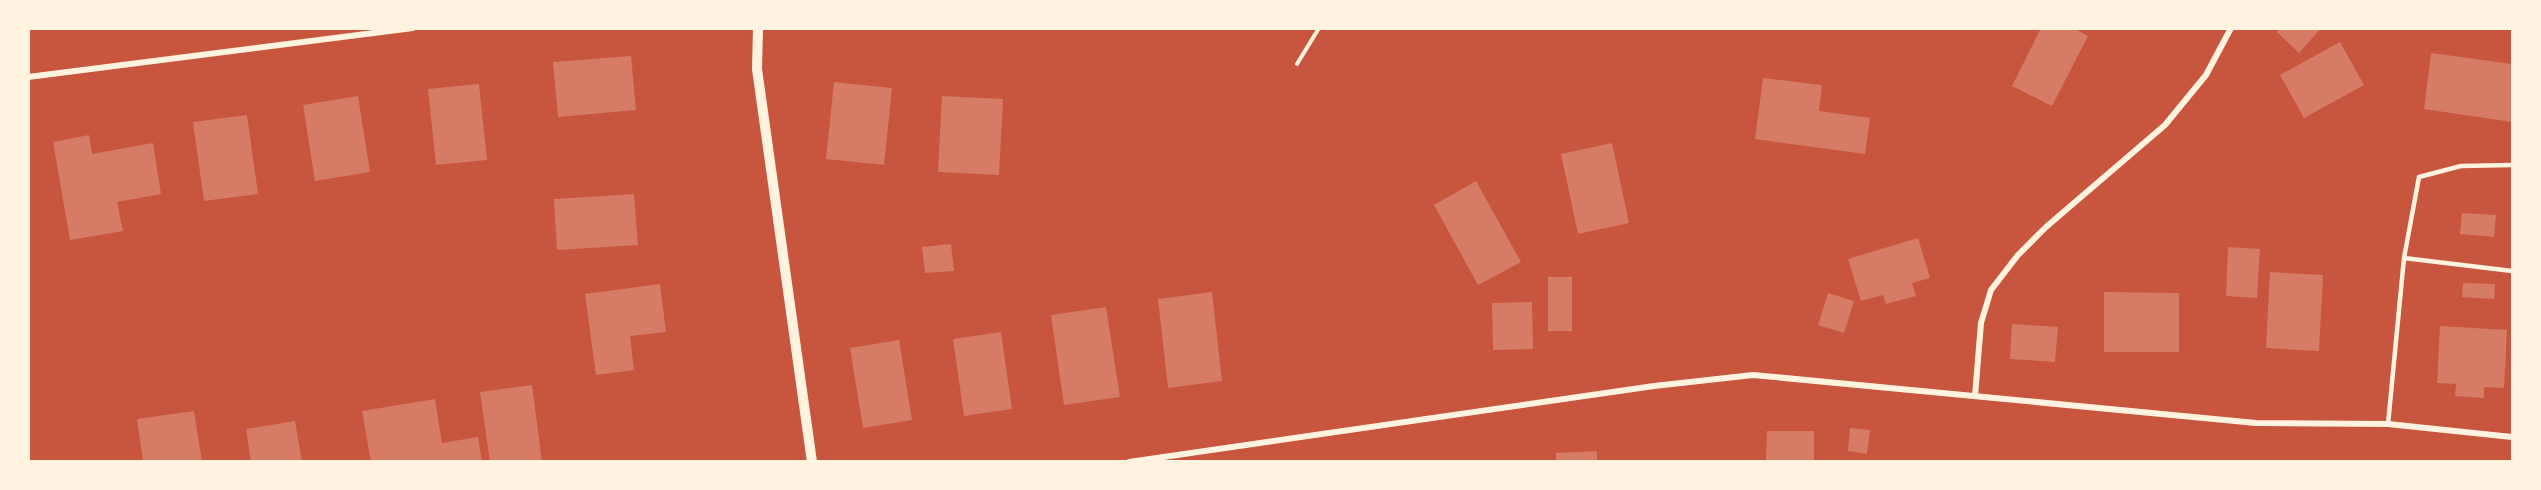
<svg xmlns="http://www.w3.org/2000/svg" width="2541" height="490" viewBox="0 0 2541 490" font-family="Karla,sans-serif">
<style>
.building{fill:#d67c66}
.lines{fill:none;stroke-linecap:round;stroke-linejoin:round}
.path{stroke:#fff3e0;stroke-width:4}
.service{stroke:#fff3e0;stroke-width:4.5}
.minor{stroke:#fff3e0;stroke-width:6}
.tertiary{stroke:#fff3e0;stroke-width:10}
</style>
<rect width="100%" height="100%" fill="#c8553d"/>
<!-- building -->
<path class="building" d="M 2041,28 L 2073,28 L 2088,36 L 2052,106 L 2012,86 Z
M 2281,28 L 2321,28 L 2299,53 L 2277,32 Z
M 2340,42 L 2364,85 L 2304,118 L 2280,75 Z
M 2431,53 L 2512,64 L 2512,122 L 2424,109 Z
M 631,56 L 636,110 L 558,117 L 553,62 Z
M 1763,78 L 1822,85 L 1819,111 L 1870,118 L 1865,154 L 1755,139 Z
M 834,82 L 892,88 L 884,165 L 826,159 Z
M 479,84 L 487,160 L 436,165 L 428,89 Z
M 358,96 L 370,172 L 315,181 L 303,105 Z
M 942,96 L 1003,99 L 999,175 L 938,172 Z
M 247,115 L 258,194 L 204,201 L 193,122 Z
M 89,135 L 92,154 L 153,143 L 161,194 L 117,202 L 123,231 L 70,240 L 53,142 Z
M 1612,143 L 1629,223 L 1578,234 L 1561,154 Z
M 1476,181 L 1521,262 L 1478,285 L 1434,205 Z
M 634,194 L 638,245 L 557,250 L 554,199 Z
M 2462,213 L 2496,215 L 2494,237 L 2460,234 Z
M 1918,238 L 1930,278 L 1912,283 L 1916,296 L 1886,304 L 1883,295 L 1861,301 L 1848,259 Z
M 951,244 L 954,271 L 925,273 L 922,247 Z
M 2228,247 L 2260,249 L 2257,298 L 2226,296 Z
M 2270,272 L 2323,275 L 2319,351 L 2266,348 Z
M 1548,277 L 1572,277 L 1572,331 L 1548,331 Z
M 2463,283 L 2495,284 L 2494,299 L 2462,297 Z
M 660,284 L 666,332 L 630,336 L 634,370 L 596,375 L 585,294 Z
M 1212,292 L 1222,381 L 1168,388 L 1158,299 Z
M 2104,292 L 2179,293 L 2179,352 L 2104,352 Z
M 1828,293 L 1854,301 L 1844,333 L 1818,325 Z
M 1532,302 L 1533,349 L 1493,350 L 1492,303 Z
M 1106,307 L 1120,397 L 1064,405 L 1051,315 Z
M 2012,324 L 2058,327 L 2055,362 L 2010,359 Z
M 2440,326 L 2507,330 L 2504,388 L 2484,387 L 2484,398 L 2455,396 L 2456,384 L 2437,383 Z
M 1001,332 L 1012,409 L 964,416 L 953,339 Z
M 899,340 L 912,420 L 863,428 L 850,348 Z
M 532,385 L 542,462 L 490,462 L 480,392 Z
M 435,399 L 442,443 L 478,437 L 482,462 L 371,462 L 362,411 Z
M 194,411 L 202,462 L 143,462 L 137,419 Z
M 295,421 L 302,462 L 251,462 L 246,429 Z
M 1850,428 L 1870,430 L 1867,454 L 1848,451 Z
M 1767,431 L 1814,431 L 1814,462 L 1766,462 Z
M 1597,451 L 1597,462 L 1556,462 L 1556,453 Z"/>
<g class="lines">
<!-- path -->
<path class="path" d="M 1297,64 L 1319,28"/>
<!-- service -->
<path class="service" d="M 2404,258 L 2512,271
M 2388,424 L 2404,258 L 2419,177 L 2461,166 L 2512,165"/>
<!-- minor -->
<path class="minor" d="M 28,77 L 413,28
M 1975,396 L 1981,323 L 1991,290 L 2018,255 L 2046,227 L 2165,125 L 2206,75 L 2231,28
M 1129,462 L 1654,386 L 1753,375 L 2256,423 L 2388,424 L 2512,437"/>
<!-- tertiary -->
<path class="tertiary" d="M 758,28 L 757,69 L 812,462"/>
</g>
<!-- border -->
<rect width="2541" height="490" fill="none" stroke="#fff3e0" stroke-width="60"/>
</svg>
